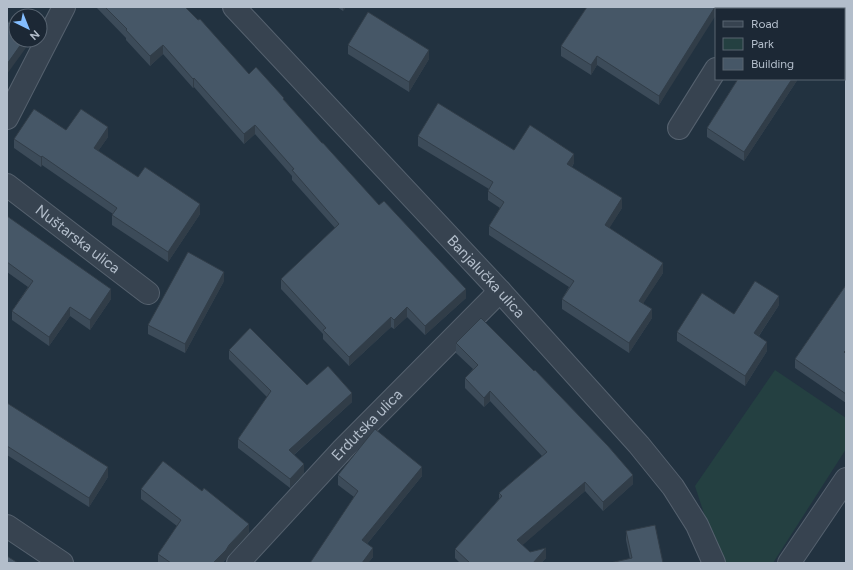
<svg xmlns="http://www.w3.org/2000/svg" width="853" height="570" viewBox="0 0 853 570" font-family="Figtree,sans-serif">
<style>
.green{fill:#244041}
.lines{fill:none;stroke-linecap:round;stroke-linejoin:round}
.street-casing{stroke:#55616e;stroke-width:24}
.street{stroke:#374350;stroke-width:22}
.wall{fill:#3c4b59}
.shaded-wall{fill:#313d48}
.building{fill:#465767;stroke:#313d48}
.labels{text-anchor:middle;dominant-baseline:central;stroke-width:3;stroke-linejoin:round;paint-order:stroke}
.street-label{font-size:15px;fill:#b3becb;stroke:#1c2835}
</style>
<rect width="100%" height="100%" fill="#223240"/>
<!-- green -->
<path class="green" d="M 775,370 L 846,418 L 846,449 L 773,563 L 724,563 L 714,544 L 695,486 Z"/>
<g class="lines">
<defs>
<g id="street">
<path id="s1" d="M 234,7 L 500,291 L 639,445 L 673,487 L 697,525 L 714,563"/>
<path d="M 754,9 L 755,7"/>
<path d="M 7,118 L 64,7"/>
<path d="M 679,128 L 716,69"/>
<path id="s2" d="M 7,185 L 148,293"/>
<path d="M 7,526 L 62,563"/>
<path id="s3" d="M 238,563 L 343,449 L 500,291"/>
<path d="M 789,563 L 846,479"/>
</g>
</defs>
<!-- street casing -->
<use href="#street" class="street-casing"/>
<!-- street -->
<use href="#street" class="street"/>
</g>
<!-- wall -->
<path class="wall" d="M 96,7 L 185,7 L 249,74 L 284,100 L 322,143 L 379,205 L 466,298 L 425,335 L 407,317 L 394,329 L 391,327 L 349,366 L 323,339 L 323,334 L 281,289 L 281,279 L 335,228 L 292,180 L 292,176 L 255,134 L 244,144 L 194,87 L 193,88 L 163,54 L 150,66 L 126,40 L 126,38 Z
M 337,7 L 346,7 L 343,11 Z
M 587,7 L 722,7 L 721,9 L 716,9 L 659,105 L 597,65 L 591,75 L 561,56 L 561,46 Z
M 348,45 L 429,59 L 409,92 L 348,54 Z
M 738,79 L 798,79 L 744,161 L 707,137 L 707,128 Z
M 66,130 L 108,137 L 98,151 L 138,177 L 200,214 L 168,262 L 112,225 L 112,215 L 113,214 L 42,165 L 41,167 L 14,148 L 14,139 Z
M 418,136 L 514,150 L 574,163 L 572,167 L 622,208 L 609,228 L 663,273 L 643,303 L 652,318 L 629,353 L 562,309 L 562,299 L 569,287 L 489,235 L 489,226 L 500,208 L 488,200 L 488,191 L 489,189 L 418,146 Z
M 7,216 L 111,299 L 90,330 L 70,316 L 49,346 L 12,320 L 12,311 L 28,287 L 7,272 Z
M 224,281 L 185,353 L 148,334 L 148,325 Z
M 846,285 L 846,403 L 795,368 L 795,359 Z
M 779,305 L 759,336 L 767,351 L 745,386 L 677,341 L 677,332 L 734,314 Z
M 456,343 L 633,484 L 603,511 L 585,491 L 522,545 L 530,552 L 546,558 L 541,563 L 460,563 L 455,558 L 455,549 L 499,499 L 499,493 L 542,456 L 490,401 L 484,407 L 465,388 L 465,378 L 473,369 L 456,353 Z
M 229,350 L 307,385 L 352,402 L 294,455 L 304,473 L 290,488 L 238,448 L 238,439 L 267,397 L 229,359 Z
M 7,403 L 108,477 L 89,507 L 7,455 Z
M 338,475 L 422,476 L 367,544 L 373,557 L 368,563 L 354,497 L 338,485 Z
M 141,489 L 249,533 L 229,555 L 226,559 L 222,563 L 158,563 L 158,554 L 177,526 L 141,499 Z
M 626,531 L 663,563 L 630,559 L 626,540 Z"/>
<!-- shaded-wall -->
<path class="shaded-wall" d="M 343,7 L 346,7 L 343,11 Z
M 715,7 L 718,7 L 718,9 L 716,9 L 716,15 L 659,105 L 659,96 Z
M 718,7 L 722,7 L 721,9 L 718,9 Z
M 839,7 L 845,7 L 844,9 L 838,9 Z
M 24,40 L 28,40 L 28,45 L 7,74 L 7,64 Z
M 163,45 L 163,54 L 150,66 L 150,56 Z
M 429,50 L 429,59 L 409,92 L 409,82 Z
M 597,56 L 597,65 L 591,75 L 591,65 Z
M 194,78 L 194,87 L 193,88 L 193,79 Z
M 792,79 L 798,79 L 744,161 L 744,152 Z
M 255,125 L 255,134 L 244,144 L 244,134 Z
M 108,127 L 108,137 L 94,157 L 94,148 Z
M 574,154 L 574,163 L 567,174 L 567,164 Z
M 42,156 L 42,165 L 41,167 L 41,157 Z
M 622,198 L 622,208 L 605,235 L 605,225 Z
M 200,204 L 200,214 L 168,262 L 168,252 Z
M 663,263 L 663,273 L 639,310 L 639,301 Z
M 224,272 L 224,281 L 185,353 L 185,344 Z
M 111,289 L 111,299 L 90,330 L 90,320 Z
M 466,289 L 466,298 L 425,335 L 425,326 Z
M 779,296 L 779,305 L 754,343 L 754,333 Z
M 70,307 L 70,316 L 49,346 L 49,337 Z
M 407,307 L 407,317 L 394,329 L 394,320 Z
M 652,309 L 652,318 L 629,353 L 629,343 Z
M 391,317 L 391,327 L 349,366 L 349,357 Z
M 767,342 L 767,351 L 745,386 L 745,376 Z
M 490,391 L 490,401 L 484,407 L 484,398 Z
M 352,393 L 352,402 L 289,459 L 289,450 Z
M 304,464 L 304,473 L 290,488 L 290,479 Z
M 108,467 L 108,477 L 89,507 L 89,498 Z
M 422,467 L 422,476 L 362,550 L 362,540 Z
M 633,475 L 633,484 L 603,511 L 603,502 Z
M 585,482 L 585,491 L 517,550 L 517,540 Z
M 249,524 L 249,533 L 229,555 L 226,559 L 222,563 L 213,563 Z
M 373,548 L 373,557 L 368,563 L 362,563 Z
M 546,548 L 546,558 L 541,563 L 533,563 Z"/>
<!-- building -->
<path class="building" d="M 105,7 L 185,7 L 198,20 L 200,19 L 249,74 L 256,67 L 284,98 L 283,99 L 322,143 L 323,143 L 379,205 L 384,201 L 466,289 L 425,326 L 407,307 L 394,320 L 391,317 L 349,357 L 323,330 L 326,328 L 281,279 L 339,224 L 292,170 L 294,169 L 255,125 L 244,134 L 194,78 L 193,79 L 163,45 L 150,56 L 126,30 L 127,29 Z
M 587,7 L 715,7 L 659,96 L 597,56 L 591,65 L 561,46 Z
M 786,7 L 839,7 L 838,9 L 785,9 Z
M 368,12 L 429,50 L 409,82 L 348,45 Z
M 7,21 L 16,27 L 16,40 L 24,40 L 7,64 Z
M 738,79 L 792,79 L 744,152 L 707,128 Z
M 438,103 L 514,150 L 530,125 L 574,154 L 567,164 L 622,198 L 605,225 L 663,263 L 639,301 L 652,309 L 629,343 L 562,299 L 574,281 L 489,226 L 504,202 L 488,191 L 493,182 L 418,136 Z
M 34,109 L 66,130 L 81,109 L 108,127 L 94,148 L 138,177 L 145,167 L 200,204 L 168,252 L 112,215 L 117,208 L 42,156 L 41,157 L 14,139 Z
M 7,216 L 111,289 L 90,320 L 70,307 L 49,337 L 12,311 L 33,281 L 7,262 Z
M 188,252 L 224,272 L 185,344 L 148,325 Z
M 755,281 L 779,296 L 754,333 L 767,342 L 745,376 L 677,332 L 702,293 L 734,314 Z
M 846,285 L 846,350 L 844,352 L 846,354 L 846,394 L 795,359 Z
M 481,318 L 534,371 L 535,370 L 608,446 L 633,475 L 603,502 L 585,482 L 517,540 L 530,552 L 546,548 L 533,563 L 470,563 L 455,549 L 502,496 L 499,493 L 547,452 L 490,391 L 484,398 L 465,378 L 478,365 L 456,343 Z
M 250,328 L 307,385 L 328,366 L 352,393 L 289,450 L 304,464 L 290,479 L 238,439 L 271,391 L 229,350 Z
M 7,403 L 108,467 L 89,498 L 7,446 Z
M 375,429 L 422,467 L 362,540 L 373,548 L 362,563 L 310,563 L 358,491 L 338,475 Z
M 163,461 L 202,491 L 204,488 L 249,524 L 229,545 L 226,550 L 213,563 L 171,563 L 158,554 L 181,520 L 141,489 Z
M 655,525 L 663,563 L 610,563 L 632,558 L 626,531 Z
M 7,556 L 18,563 L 7,563 Z"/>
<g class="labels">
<!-- street labels -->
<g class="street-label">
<text stroke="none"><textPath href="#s2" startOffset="89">Nuštarska ulica</textPath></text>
<text stroke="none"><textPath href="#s1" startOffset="369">Banjalučka ulica</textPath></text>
<text stroke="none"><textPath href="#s3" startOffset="189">Erdutska ulica</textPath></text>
</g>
</g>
<!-- border -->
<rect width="853" height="570" fill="none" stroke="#b3becb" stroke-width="16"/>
<!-- legend -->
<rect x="715" y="8" width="130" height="72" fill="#1c2835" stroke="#586471"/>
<rect x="723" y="21" width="20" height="6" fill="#374350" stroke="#586471"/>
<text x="751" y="28" font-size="12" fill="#b3becb">Road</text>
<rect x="723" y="38" width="20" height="12" fill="#244041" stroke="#586471"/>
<text x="751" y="48" font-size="12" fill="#b3becb">Park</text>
<rect x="723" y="58" width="20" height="12" fill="#465767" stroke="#586471"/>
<text x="751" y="68" font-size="12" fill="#b3becb">Building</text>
<!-- north arrow -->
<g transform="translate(28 28) rotate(137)"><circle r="19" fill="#1c2835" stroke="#586471"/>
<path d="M0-3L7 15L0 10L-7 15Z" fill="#84beff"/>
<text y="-6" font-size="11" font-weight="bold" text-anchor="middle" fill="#b3becb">N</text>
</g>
</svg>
